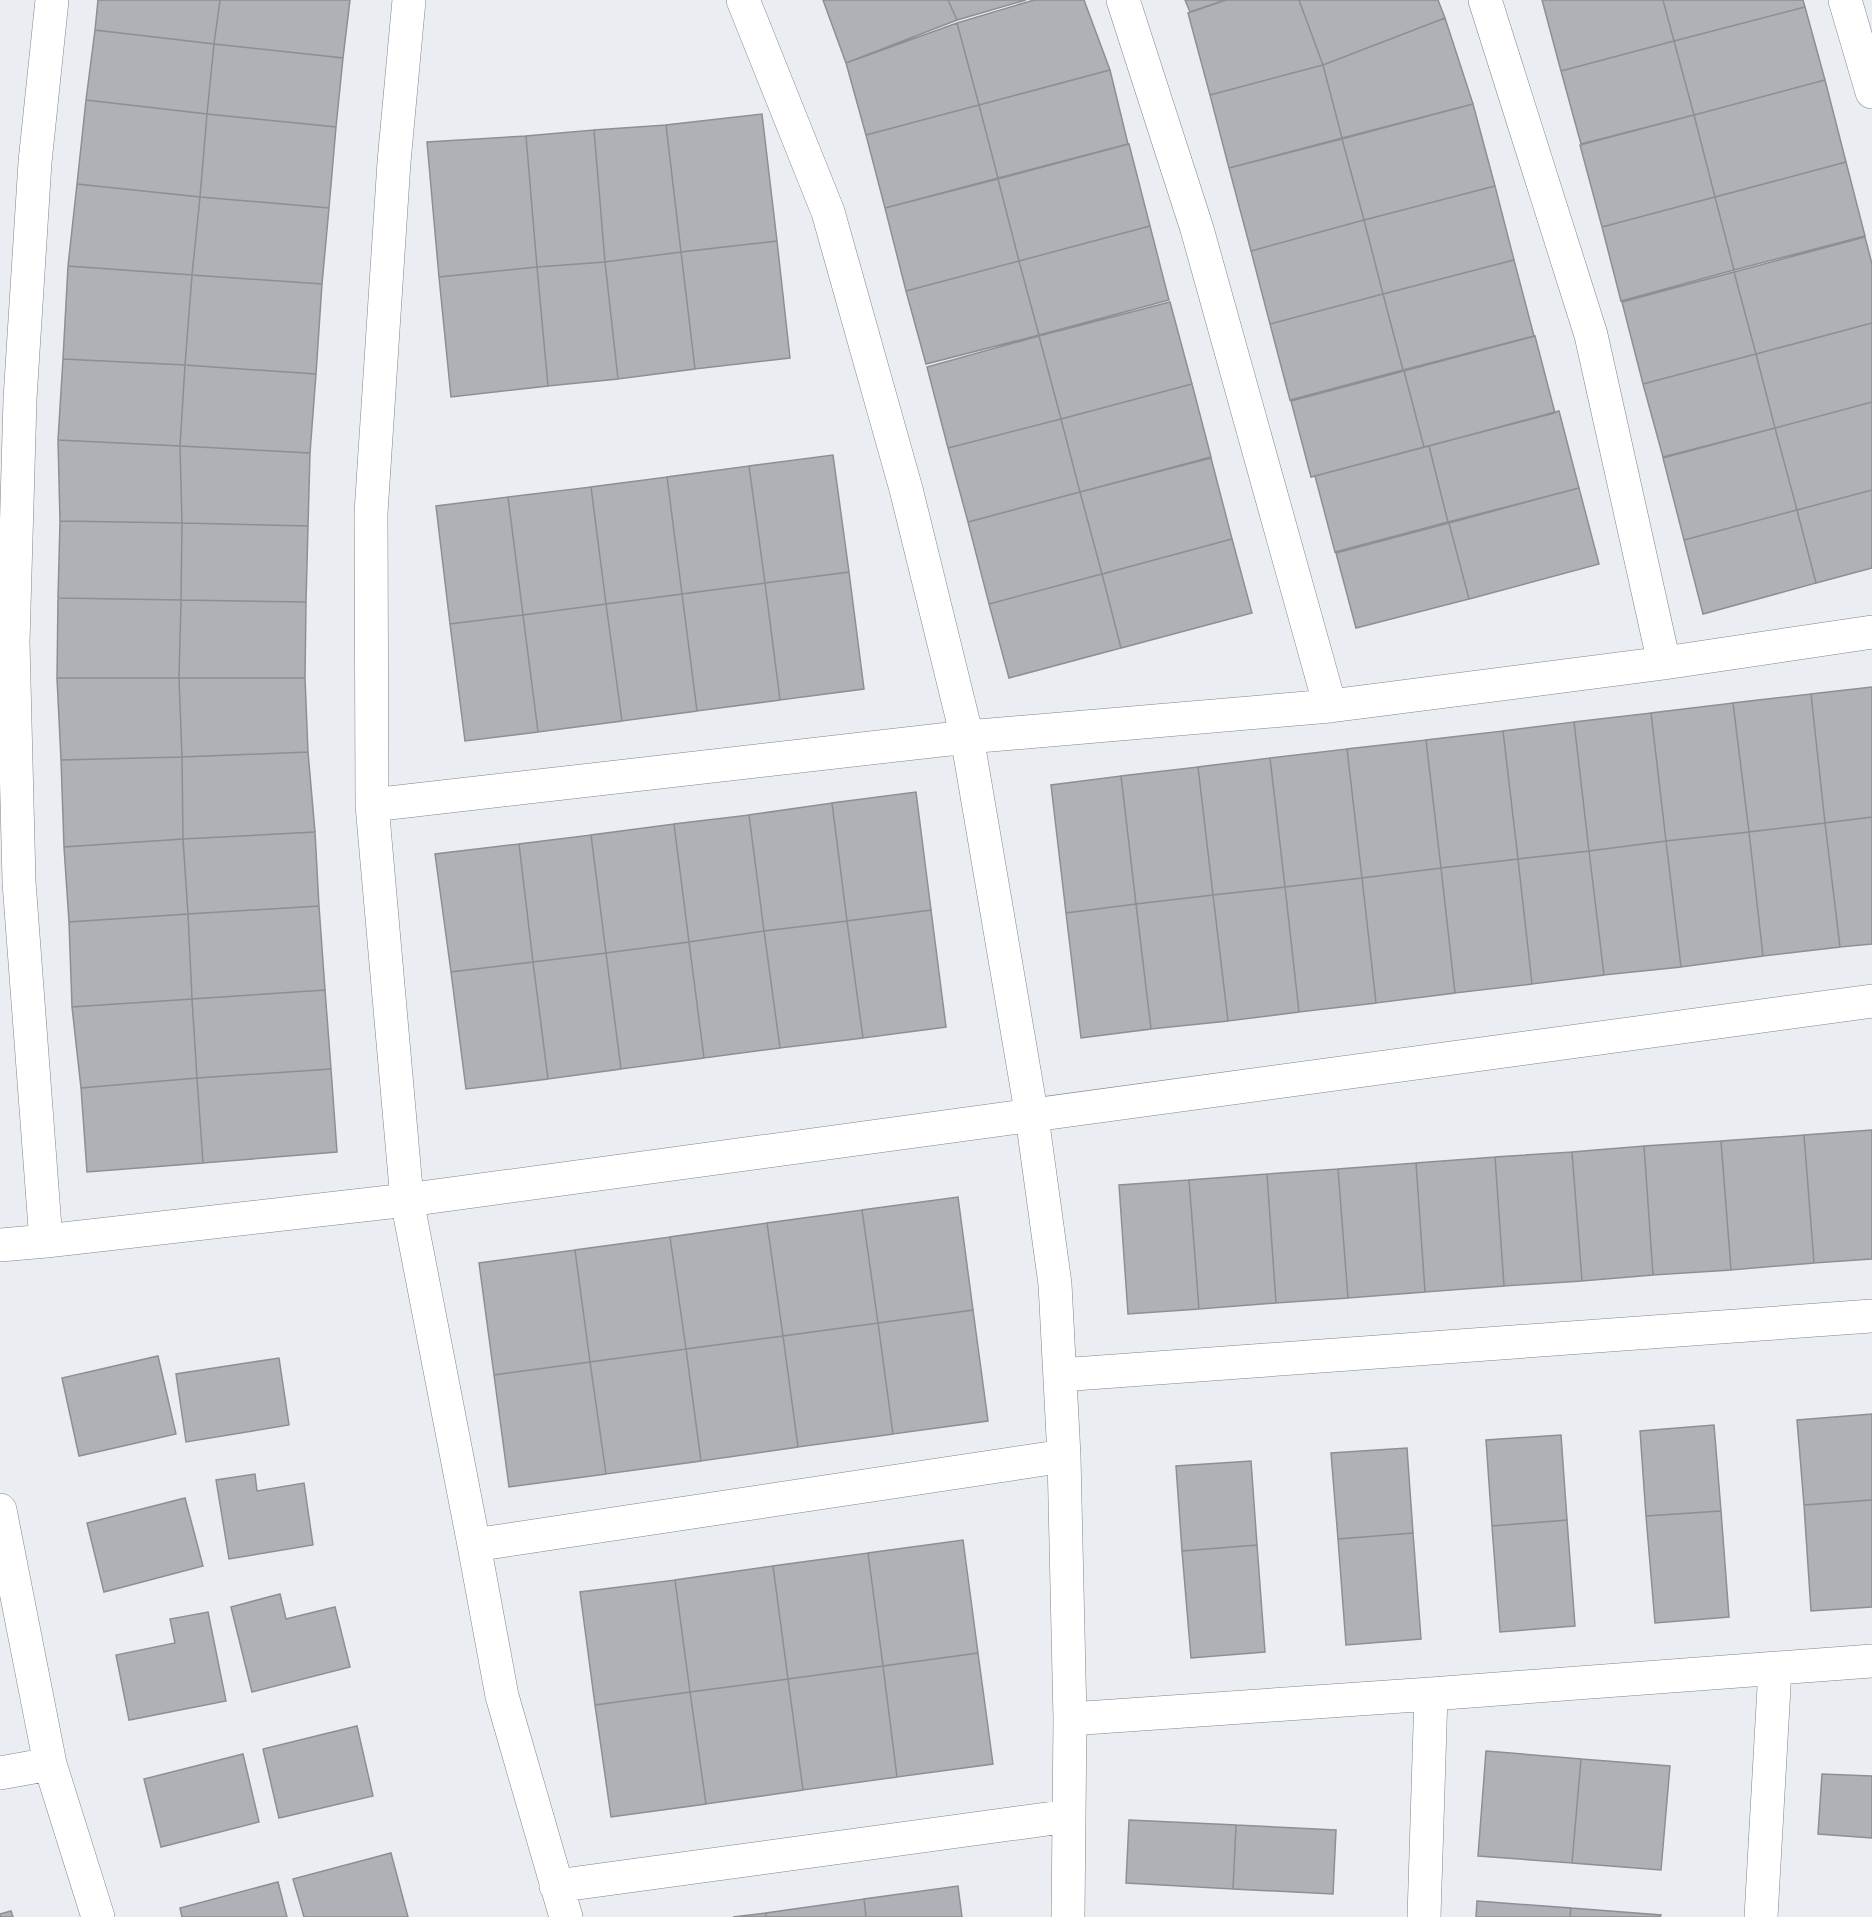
<svg xmlns="http://www.w3.org/2000/svg" width="1872" height="1917" viewBox="0 0 1872 1917" font-family="Quicksand,sans-serif">
<style>
.building{fill:#aeb1b6;stroke:#8c8f94;stroke-width:1.5}
.lines{fill:none;stroke-linecap:round;stroke-linejoin:round}
.street-casing{stroke:#818489;stroke-width:34}
.street{stroke:#fff;stroke-width:33}
</style>
<rect width="100%" height="100%" fill="#eaeef3"/>
<!-- building -->
<path class="building" d="M 98,0 L 220,0 L 214,44 L 95,30 Z
M 220,0 L 350,0 L 343,58 L 214,44 Z
M 823,0 L 948,0 L 957,20 L 846,63 Z
M 948,0 L 1026,0 L 957,20 Z
M 1034,0 L 1084,0 L 1110,70 L 979,105 L 957,23 Z
M 1185,0 L 1225,0 L 1190,12 Z
M 1226,0 L 1299,0 L 1323,65 L 1210,95 L 1188,13 Z
M 1299,0 L 1438,0 L 1445,18 L 1323,65 Z
M 1542,0 L 1663,0 L 1674,41 L 1561,71 Z
M 1663,0 L 1803,0 L 1805,7 L 1674,41 Z
M 1805,7 L 1825,80 L 1694,115 L 1674,41 Z
M 1445,18 L 1473,104 L 1342,138 L 1323,65 Z
M 957,23 L 979,105 L 866,135 L 846,63 Z
M 95,30 L 214,44 L 207,114 L 86,100 Z
M 1674,41 L 1694,115 L 1581,144 L 1561,71 Z
M 214,44 L 343,58 L 336,127 L 207,114 Z
M 1323,65 L 1342,138 L 1229,168 L 1210,95 Z
M 1110,70 L 1128,144 L 998,178 L 979,105 Z
M 1825,80 L 1846,162 L 1715,197 L 1694,115 Z
M 86,100 L 207,114 L 200,197 L 77,184 Z
M 1473,104 L 1495,186 L 1364,220 L 1342,139 Z
M 979,105 L 998,178 L 885,208 L 866,135 Z
M 207,114 L 336,127 L 329,208 L 200,197 Z
M 762,114 L 777,241 L 681,252 L 666,125 Z
M 1694,115 L 1715,197 L 1602,227 L 1580,145 Z
M 666,125 L 681,252 L 605,262 L 594,130 Z
M 594,130 L 605,262 L 537,267 L 526,136 Z
M 526,136 L 537,267 L 439,277 L 427,142 Z
M 1342,139 L 1364,220 L 1251,251 L 1229,168 Z
M 1129,144 L 1150,226 L 1019,261 L 998,179 Z
M 1846,162 L 1865,236 L 1734,270 L 1715,197 Z
M 998,179 L 1019,261 L 906,291 L 885,208 Z
M 77,184 L 200,197 L 192,275 L 68,266 Z
M 1495,186 L 1514,260 L 1383,294 L 1364,220 Z
M 200,197 L 329,208 L 322,284 L 192,275 Z
M 1715,197 L 1734,270 L 1621,301 L 1602,227 Z
M 1364,220 L 1383,294 L 1270,324 L 1251,251 Z
M 1150,226 L 1169,300 L 1039,335 L 1019,261 Z
M 1865,237 L 1872,264 L 1872,323 L 1756,354 L 1734,272 Z
M 777,241 L 790,358 L 695,369 L 681,252 Z
M 681,252 L 695,369 L 618,379 L 605,262 Z
M 1514,260 L 1534,336 L 1403,370 L 1383,294 Z
M 1019,261 L 1039,335 L 926,364 L 906,291 Z
M 605,262 L 618,379 L 548,386 L 537,267 Z
M 68,266 L 192,275 L 185,365 L 63,359 Z
M 537,267 L 548,386 L 451,397 L 439,277 Z
M 1734,272 L 1756,354 L 1643,384 L 1622,302 Z
M 192,275 L 322,284 L 316,374 L 185,365 Z
M 1383,294 L 1403,370 L 1290,400 L 1270,324 Z
M 1170,302 L 1192,384 L 1061,419 L 1039,336 Z
M 1872,323 L 1872,402 L 1775,428 L 1756,354 Z
M 1039,336 L 1061,419 L 948,448 L 927,367 Z
M 1535,336 L 1555,413 L 1424,447 L 1404,371 Z
M 1756,354 L 1775,428 L 1663,457 L 1643,384 Z
M 63,359 L 185,365 L 180,446 L 58,440 Z
M 185,365 L 316,374 L 310,453 L 180,446 Z
M 1404,371 L 1424,447 L 1311,477 L 1291,401 Z
M 1192,384 L 1211,457 L 1080,492 L 1061,419 Z
M 1872,402 L 1872,490 L 1797,510 L 1775,428 Z
M 1559,411 L 1579,488 L 1448,522 L 1429,446 Z
M 1061,419 L 1080,492 L 968,522 L 948,448 Z
M 1775,428 L 1797,510 L 1684,540 L 1663,458 Z
M 58,440 L 180,446 L 182,523 L 60,521 Z
M 180,446 L 310,453 L 308,526 L 182,523 Z
M 1429,446 L 1448,522 L 1335,552 L 1315,476 Z
M 833,455 L 849,572 L 765,583 L 749,466 Z
M 1211,458 L 1232,539 L 1102,574 L 1080,492 Z
M 749,466 L 765,583 L 682,594 L 667,477 Z
M 667,477 L 682,594 L 606,604 L 591,487 Z
M 591,487 L 606,604 L 523,615 L 508,497 Z
M 1579,488 L 1599,564 L 1469,599 L 1449,523 Z
M 1872,490 L 1872,568 L 1816,583 L 1797,510 Z
M 1080,492 L 1102,574 L 989,604 L 968,522 Z
M 508,497 L 523,615 L 450,624 L 436,506 Z
M 1797,510 L 1816,583 L 1703,614 L 1684,540 Z
M 60,521 L 182,523 L 181,600 L 58,598 Z
M 182,523 L 308,526 L 306,602 L 181,600 Z
M 1449,523 L 1469,599 L 1356,628 L 1336,553 Z
M 1232,539 L 1252,613 L 1121,648 L 1102,574 Z
M 849,572 L 864,689 L 780,700 L 765,583 Z
M 1102,574 L 1121,648 L 1009,678 L 989,604 Z
M 765,583 L 780,700 L 697,711 L 682,594 Z
M 682,594 L 697,711 L 622,721 L 606,604 Z
M 58,598 L 181,600 L 179,678 L 57,678 Z
M 181,600 L 306,602 L 305,678 L 179,678 Z
M 606,604 L 622,721 L 538,732 L 523,615 Z
M 523,615 L 538,732 L 465,741 L 450,624 Z
M 57,678 L 179,678 L 182,757 L 61,760 Z
M 179,678 L 305,678 L 308,752 L 182,757 Z
M 1872,687 L 1872,817 L 1825,823 L 1811,694 Z
M 1811,694 L 1825,823 L 1749,832 L 1733,703 Z
M 1733,703 L 1749,832 L 1666,841 L 1651,713 Z
M 1651,713 L 1666,841 L 1589,851 L 1574,722 Z
M 1574,722 L 1589,851 L 1518,859 L 1503,731 Z
M 1503,731 L 1518,859 L 1441,868 L 1426,740 Z
M 1426,740 L 1441,868 L 1362,878 L 1347,749 Z
M 1347,749 L 1362,878 L 1285,887 L 1270,758 Z
M 308,752 L 315,832 L 183,839 L 182,757 Z
M 182,757 L 183,839 L 64,847 L 61,760 Z
M 1270,758 L 1285,887 L 1213,895 L 1198,767 Z
M 1198,767 L 1213,895 L 1136,904 L 1121,776 Z
M 1121,776 L 1136,904 L 1066,913 L 1051,785 Z
M 916,792 L 931,910 L 847,921 L 832,803 Z
M 832,803 L 847,921 L 764,931 L 749,815 Z
M 749,815 L 764,931 L 689,942 L 674,824 Z
M 1872,817 L 1872,944 L 1840,947 L 1825,823 Z
M 1825,823 L 1840,947 L 1763,956 L 1749,832 Z
M 674,824 L 689,942 L 606,953 L 591,835 Z
M 315,832 L 319,906 L 188,914 L 183,839 Z
M 1749,832 L 1763,956 L 1681,967 L 1666,841 Z
M 591,835 L 606,953 L 533,962 L 519,844 Z
M 183,839 L 188,914 L 69,922 L 64,847 Z
M 1666,841 L 1681,967 L 1604,975 L 1589,851 Z
M 519,844 L 533,962 L 451,972 L 435,854 Z
M 1589,851 L 1604,975 L 1532,984 L 1518,859 Z
M 1518,859 L 1532,984 L 1455,993 L 1441,868 Z
M 1441,868 L 1455,993 L 1376,1003 L 1362,878 Z
M 1362,878 L 1376,1003 L 1299,1012 L 1285,887 Z
M 1285,887 L 1299,1012 L 1228,1021 L 1213,895 Z
M 1213,895 L 1228,1021 L 1151,1029 L 1136,904 Z
M 1136,904 L 1151,1029 L 1081,1038 L 1066,913 Z
M 319,906 L 325,990 L 192,999 L 188,914 Z
M 931,910 L 946,1027 L 863,1038 L 847,921 Z
M 188,914 L 192,999 L 72,1007 L 69,922 Z
M 847,921 L 863,1038 L 780,1048 L 764,931 Z
M 764,931 L 780,1048 L 704,1058 L 689,942 Z
M 689,942 L 704,1058 L 621,1069 L 606,953 Z
M 606,953 L 621,1069 L 548,1079 L 533,962 Z
M 533,962 L 548,1079 L 466,1089 L 451,972 Z
M 325,990 L 331,1069 L 197,1078 L 192,999 Z
M 192,999 L 197,1078 L 81,1088 L 72,1007 Z
M 331,1069 L 337,1152 L 203,1163 L 197,1078 Z
M 197,1078 L 203,1163 L 87,1172 L 81,1088 Z
M 1872,1130 L 1872,1259 L 1814,1263 L 1804,1135 Z
M 1804,1135 L 1814,1263 L 1731,1270 L 1721,1141 Z
M 1721,1141 L 1731,1270 L 1653,1275 L 1644,1146 Z
M 1644,1146 L 1653,1275 L 1582,1281 L 1572,1152 Z
M 1572,1152 L 1582,1281 L 1504,1286 L 1495,1157 Z
M 1495,1157 L 1504,1286 L 1425,1292 L 1416,1163 Z
M 1416,1163 L 1425,1292 L 1348,1298 L 1338,1169 Z
M 1338,1169 L 1348,1298 L 1276,1303 L 1267,1174 Z
M 1267,1174 L 1276,1303 L 1199,1309 L 1189,1180 Z
M 1189,1180 L 1199,1309 L 1128,1314 L 1119,1185 Z
M 958,1197 L 973,1310 L 878,1323 L 862,1210 Z
M 862,1210 L 878,1323 L 783,1336 L 767,1223 Z
M 767,1223 L 783,1336 L 686,1349 L 670,1237 Z
M 670,1237 L 686,1349 L 590,1362 L 575,1250 Z
M 575,1250 L 590,1362 L 494,1375 L 479,1263 Z
M 973,1310 L 988,1421 L 893,1434 L 878,1323 Z
M 878,1323 L 893,1434 L 798,1447 L 783,1336 Z
M 783,1336 L 798,1447 L 701,1461 L 686,1349 Z
M 686,1349 L 701,1461 L 606,1474 L 590,1362 Z
M 158,1356 L 176,1434 L 79,1456 L 62,1378 Z
M 279,1358 L 289,1425 L 186,1442 L 176,1374 Z
M 590,1362 L 606,1474 L 509,1487 L 494,1375 Z
M 1872,1414 L 1872,1500 L 1804,1505 L 1797,1420 Z
M 1714,1425 L 1721,1511 L 1646,1516 L 1640,1431 Z
M 1561,1435 L 1567,1520 L 1492,1526 L 1486,1440 Z
M 1407,1448 L 1413,1533 L 1338,1539 L 1331,1453 Z
M 1251,1461 L 1257,1545 L 1182,1551 L 1176,1466 Z
M 255,1474 L 257,1491 L 304,1483 L 313,1545 L 229,1559 L 216,1480 Z
M 185,1498 L 203,1566 L 104,1592 L 87,1523 Z
M 1872,1500 L 1872,1607 L 1811,1611 L 1804,1505 Z
M 1721,1511 L 1729,1617 L 1655,1623 L 1646,1516 Z
M 1567,1520 L 1575,1626 L 1500,1632 L 1492,1526 Z
M 1413,1533 L 1421,1639 L 1346,1645 L 1338,1539 Z
M 963,1540 L 978,1653 L 883,1666 L 868,1553 Z
M 1257,1545 L 1265,1652 L 1191,1658 L 1182,1551 Z
M 868,1553 L 883,1666 L 788,1679 L 773,1566 Z
M 773,1566 L 788,1679 L 690,1692 L 675,1580 Z
M 675,1580 L 690,1692 L 595,1705 L 580,1592 Z
M 280,1594 L 286,1619 L 335,1607 L 350,1667 L 252,1692 L 231,1607 Z
M 208,1612 L 226,1701 L 129,1720 L 116,1655 L 175,1643 L 170,1619 Z
M 978,1653 L 993,1764 L 897,1777 L 883,1666 Z
M 883,1666 L 897,1777 L 803,1790 L 788,1679 Z
M 788,1679 L 803,1790 L 706,1804 L 690,1692 Z
M 690,1692 L 706,1804 L 611,1817 L 595,1705 Z
M 357,1726 L 373,1796 L 279,1818 L 263,1749 Z
M 1486,1751 L 1581,1759 L 1572,1863 L 1478,1856 Z
M 243,1754 L 259,1822 L 161,1847 L 144,1779 Z
M 1581,1759 L 1670,1766 L 1661,1870 L 1572,1863 Z
M 1822,1774 L 1872,1776 L 1872,1838 L 1818,1834 Z
M 1129,1820 L 1236,1825 L 1233,1889 L 1126,1883 Z
M 1236,1825 L 1336,1830 L 1333,1894 L 1233,1889 Z
M 391,1853 L 408,1917 L 304,1917 L 293,1879 Z
M 278,1882 L 287,1917 L 182,1917 L 180,1908 Z
M 958,1886 L 962,1917 L 866,1917 L 864,1899 Z
M 864,1899 L 866,1917 L 766,1917 L 766,1913 Z
M 1477,1901 L 1571,1908 L 1570,1917 L 1476,1917 Z
M 1571,1908 L 1661,1915 L 1660,1917 L 1570,1917 Z
M 11,1911 L 13,1917 L 0,1917 L 0,1914 Z
M 766,1913 L 766,1917 L 733,1917 Z"/>
<g class="lines">
<defs>
<path id="street" d="M 409,0 L 394,162 L 371,513 L 372,805 L 407,1200 L 474,1545 L 502,1696 L 566,1917
M 743,0 L 828,212 L 906,489 L 967,737 L 1032,1117 L 1055,1284 L 1064,1456 L 1070,1719 L 1068,1917
M 1123,0 L 1197,229 L 1330,706
M 1485,0 L 1591,335 L 1664,663
M 1845,0 L 1872,92
M 372,805 L 967,737 L 1330,706 L 1664,663 L 1872,632
M 46,1241 L 19,882 L 13,642 L 20,399 L 35,162 L 52,0
M 0,1245 L 46,1241 L 407,1200 L 1872,1001
M 1060,1375 L 1872,1316
M 0,1510 L 50,1764 L 98,1917
M 474,1545 L 1064,1456
M 1070,1719 L 1431,1694 L 1872,1661
M 0,1773 L 50,1764
M 556,1886 L 1069,1816
M 1424,1917 L 1431,1694
M 1761,1917 L 1775,1669"/>
</defs>
<!-- street casing -->
<use href="#street" class="street-casing"/>
<!-- street -->
<use href="#street" class="street"/>
</g>
</svg>
